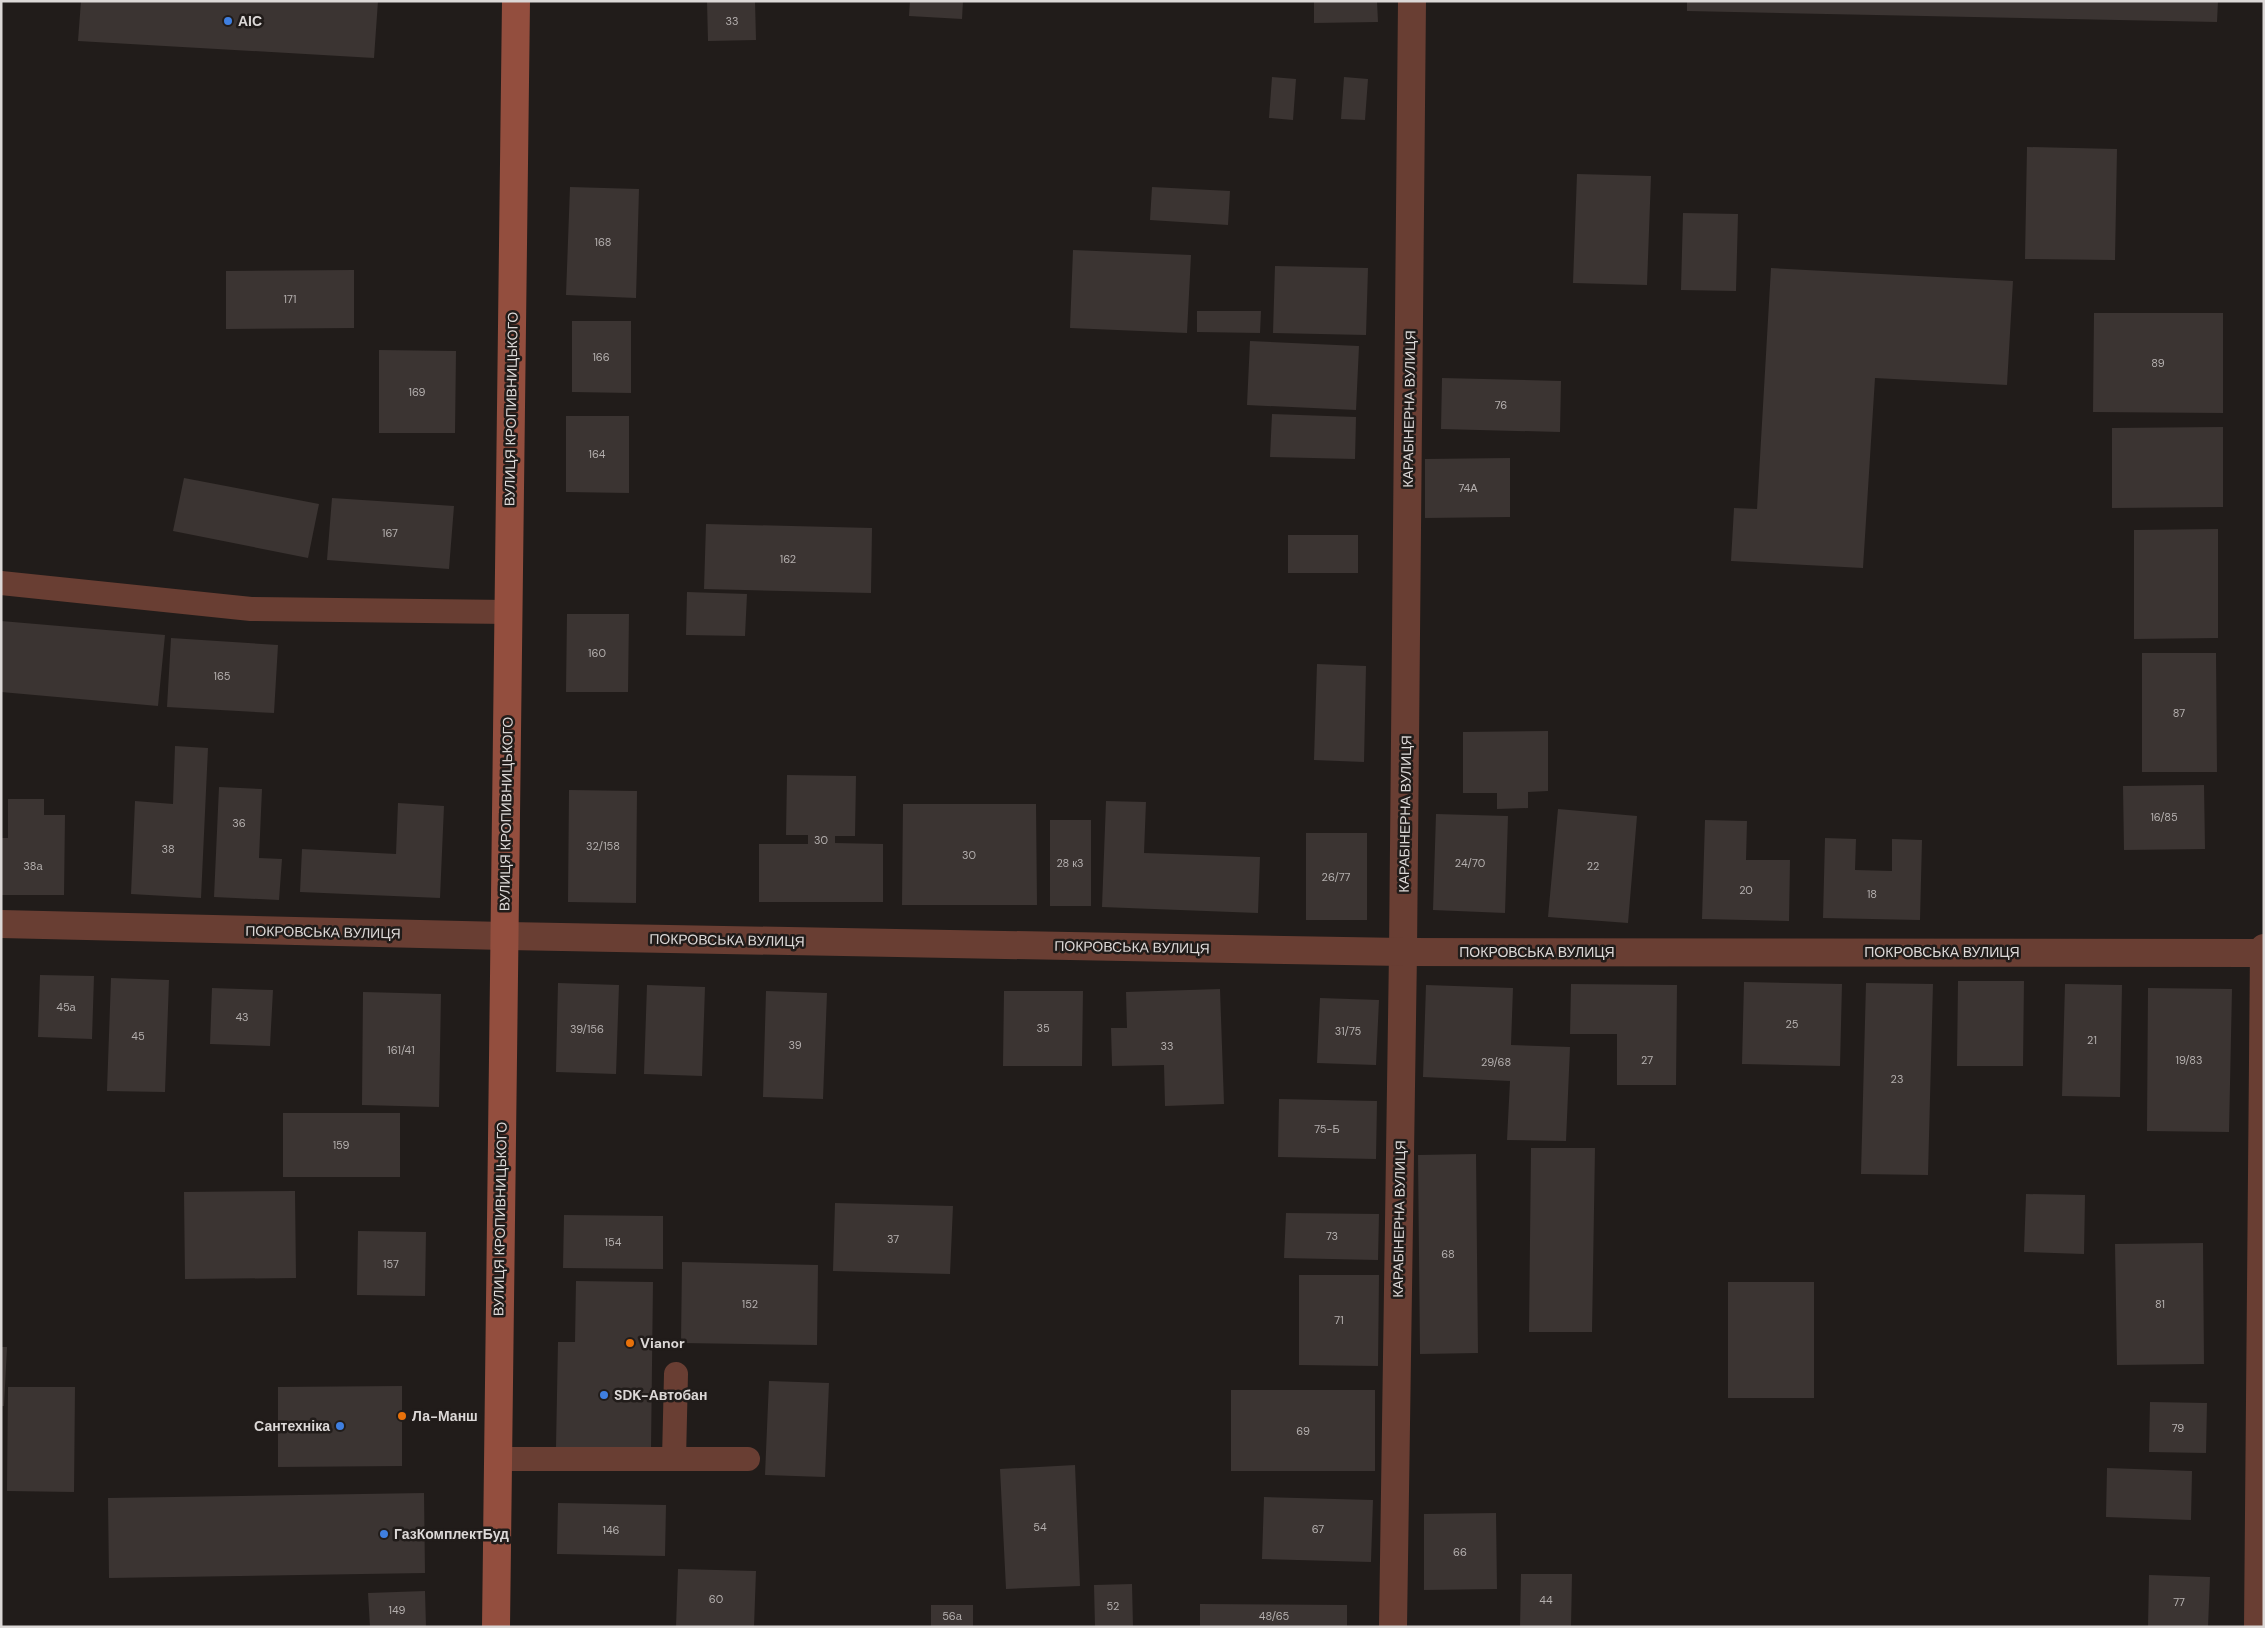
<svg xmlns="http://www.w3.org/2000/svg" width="2265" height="1628" viewBox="0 0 2265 1628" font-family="'DM Sans',sans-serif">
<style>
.building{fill:#3b3432}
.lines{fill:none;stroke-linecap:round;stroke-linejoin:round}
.service{stroke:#693e33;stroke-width:24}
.minor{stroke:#693e33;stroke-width:28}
.tertiary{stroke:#693e33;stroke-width:28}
.secondary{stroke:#934e3e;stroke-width:28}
.shop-dot{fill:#3f7fe0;stroke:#211c1a;stroke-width:2}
.food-dot{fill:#e8710a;stroke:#211c1a;stroke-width:2}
.labels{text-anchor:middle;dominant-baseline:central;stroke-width:5;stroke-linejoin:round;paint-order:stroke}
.number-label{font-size:11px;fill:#b4afae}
.poi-label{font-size:14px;font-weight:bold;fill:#dcd8d7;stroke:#211c1a;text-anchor:start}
.street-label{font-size:14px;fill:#dcd8d7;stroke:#211c1a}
</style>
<rect width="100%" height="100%" fill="#211c1a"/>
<!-- building -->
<path class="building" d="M 81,1 L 378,1 L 374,58 L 78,41 Z
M 707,1 L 755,1 L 756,40 L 708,41 Z
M 910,1 L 963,1 L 962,19 L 909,16 Z
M 1314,1 L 1377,1 L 1378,22 L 1314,23 Z
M 1687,1 L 2218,1 L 2217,22 L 1687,11 Z
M 1272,77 L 1296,79 L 1293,120 L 1269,118 Z
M 1344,77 L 1368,79 L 1365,120 L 1341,119 Z
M 2027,147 L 2117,149 L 2115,260 L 2025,259 Z
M 1577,174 L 1651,176 L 1647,285 L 1573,283 Z
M 570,187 L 639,189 L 636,298 L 566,295 Z
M 1152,187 L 1230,191 L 1228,225 L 1150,220 Z
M 1683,213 L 1738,214 L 1736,291 L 1681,290 Z
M 1073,250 L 1191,255 L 1187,333 L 1070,328 Z
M 1275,266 L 1368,268 L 1366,335 L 1273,333 Z
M 1771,268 L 2013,281 L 2007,385 L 1875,378 L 1863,568 L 1731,561 L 1734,508 L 1757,509 Z
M 354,270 L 354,328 L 226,329 L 226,271 Z
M 1197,311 L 1261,311 L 1260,333 L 1197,332 Z
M 2094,313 L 2223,313 L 2223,413 L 2093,412 Z
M 572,321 L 631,321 L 631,393 L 572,392 Z
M 1250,341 L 1359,346 L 1356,410 L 1247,405 Z
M 379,350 L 456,351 L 455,433 L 379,433 Z
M 1442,378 L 1561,381 L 1560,432 L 1441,429 Z
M 1272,414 L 1356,417 L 1355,459 L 1270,457 Z
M 566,416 L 629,416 L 629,493 L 566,492 Z
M 2223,427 L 2223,507 L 2112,508 L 2112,428 Z
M 1510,458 L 1510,517 L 1425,518 L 1425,459 Z
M 184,478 L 319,504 L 308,558 L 173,531 Z
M 332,498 L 454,506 L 449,569 L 327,560 Z
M 706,524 L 872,528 L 871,593 L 704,589 Z
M 2218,529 L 2218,638 L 2134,639 L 2134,530 Z
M 1288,535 L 1358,535 L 1358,573 L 1288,573 Z
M 687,592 L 747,594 L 745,636 L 686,635 Z
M 567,614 L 629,614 L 628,692 L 566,692 Z
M 1,621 L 165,635 L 158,706 L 1,692 Z
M 171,638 L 278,645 L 274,713 L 167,707 Z
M 2142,653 L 2216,653 L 2217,772 L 2142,772 Z
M 1317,664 L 1366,666 L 1364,762 L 1314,760 Z
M 1548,731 L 1548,791 L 1528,792 L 1528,808 L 1497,809 L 1497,793 L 1463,793 L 1463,732 Z
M 175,746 L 208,748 L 201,898 L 131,894 L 135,801 L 173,804 Z
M 787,775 L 856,776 L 855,836 L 835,836 L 835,843 L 883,844 L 883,902 L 759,902 L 759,844 L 808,844 L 808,835 L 786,835 Z
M 2204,785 L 2205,849 L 2124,850 L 2123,786 Z
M 219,787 L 262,789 L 259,858 L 282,859 L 279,900 L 214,897 Z
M 569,790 L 637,791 L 636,903 L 568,902 Z
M 8,799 L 44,799 L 44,815 L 65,815 L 64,895 L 1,895 L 1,838 L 8,838 Z
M 1106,801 L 1146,802 L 1144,853 L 1260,857 L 1258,913 L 1102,907 Z
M 398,803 L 444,806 L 440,898 L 300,892 L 302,849 L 396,854 Z
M 903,804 L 1036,804 L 1037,905 L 902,905 Z
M 1558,809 L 1637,816 L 1628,923 L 1548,917 Z
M 1436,814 L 1508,816 L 1505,913 L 1433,910 Z
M 1050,820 L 1091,820 L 1091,906 L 1050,906 Z
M 1705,820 L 1747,821 L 1746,860 L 1790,860 L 1789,921 L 1702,919 Z
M 1306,833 L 1367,833 L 1367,920 L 1306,920 Z
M 1825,838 L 1856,839 L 1855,870 L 1892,871 L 1892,839 L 1922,840 L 1920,920 L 1823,918 Z
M 40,975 L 94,976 L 92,1039 L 38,1037 Z
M 111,978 L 169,980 L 165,1092 L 107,1091 Z
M 1958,981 L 2024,981 L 2023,1066 L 1957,1066 Z
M 1744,982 L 1842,984 L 1840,1066 L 1742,1064 Z
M 558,983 L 619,985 L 616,1074 L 556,1072 Z
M 1866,983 L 1933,984 L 1928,1175 L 1861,1174 Z
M 1571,984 L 1677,985 L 1676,1085 L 1617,1085 L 1617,1034 L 1570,1034 Z
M 2065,984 L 2122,985 L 2120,1097 L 2062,1096 Z
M 647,985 L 705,987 L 702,1076 L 644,1074 Z
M 1426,985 L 1513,988 L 1511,1045 L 1570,1047 L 1566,1141 L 1507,1140 L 1510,1081 L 1423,1077 Z
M 212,988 L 273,990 L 270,1046 L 210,1044 Z
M 2148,988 L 2232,989 L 2229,1132 L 2147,1131 Z
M 1220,989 L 1224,1104 L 1165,1106 L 1164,1065 L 1112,1066 L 1111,1028 L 1127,1028 L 1126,992 Z
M 766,991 L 827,993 L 823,1099 L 763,1097 Z
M 1004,991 L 1083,991 L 1082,1066 L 1003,1066 Z
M 363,992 L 441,994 L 439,1107 L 362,1105 Z
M 1320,998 L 1379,1000 L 1376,1065 L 1317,1063 Z
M 1279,1099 L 1377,1101 L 1376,1159 L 1278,1157 Z
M 283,1113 L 400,1113 L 400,1177 L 283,1177 Z
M 1531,1148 L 1595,1148 L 1592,1332 L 1529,1332 Z
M 1476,1154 L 1478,1353 L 1420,1354 L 1418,1155 Z
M 295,1191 L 296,1278 L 185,1279 L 184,1192 Z
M 2026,1194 L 2085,1195 L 2084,1254 L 2024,1252 Z
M 835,1203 L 953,1206 L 950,1274 L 833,1271 Z
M 1286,1213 L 1379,1214 L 1378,1260 L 1284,1258 Z
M 564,1215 L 663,1216 L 663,1269 L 563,1268 Z
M 358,1231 L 426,1232 L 425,1296 L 357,1295 Z
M 2203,1243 L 2204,1364 L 2117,1365 L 2115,1244 Z
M 682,1262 L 818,1265 L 817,1345 L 681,1343 Z
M 1299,1275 L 1379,1275 L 1378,1366 L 1299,1365 Z
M 576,1281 L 653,1282 L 651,1449 L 556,1447 L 558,1342 L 575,1342 Z
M 1728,1282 L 1814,1282 L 1814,1398 L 1728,1398 Z
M 1,1347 L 7,1347 L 4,1406 L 1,1406 Z
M 769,1381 L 829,1383 L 825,1477 L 765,1475 Z
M 402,1386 L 402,1466 L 278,1467 L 278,1387 Z
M 8,1387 L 75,1387 L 74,1492 L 7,1491 Z
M 1231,1390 L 1375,1390 L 1375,1471 L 1231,1471 Z
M 2150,1402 L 2207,1403 L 2206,1453 L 2149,1452 Z
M 1075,1465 L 1080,1586 L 1006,1589 L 1000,1469 Z
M 2107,1468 L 2192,1471 L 2191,1520 L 2106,1517 Z
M 424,1493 L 425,1573 L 109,1578 L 108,1498 Z
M 1264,1497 L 1373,1500 L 1371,1562 L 1262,1559 Z
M 558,1503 L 666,1505 L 665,1556 L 557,1554 Z
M 1496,1513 L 1497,1589 L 1424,1590 L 1424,1514 Z
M 678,1569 L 756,1571 L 754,1627 L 676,1627 Z
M 1521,1574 L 1572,1574 L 1571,1627 L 1520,1627 Z
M 2149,1575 L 2210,1577 L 2208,1627 L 2148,1627 Z
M 1132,1584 L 1133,1627 L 1095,1627 L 1094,1585 Z
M 425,1591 L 426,1627 L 370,1627 L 368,1593 Z
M 1200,1604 L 1347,1605 L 1347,1627 L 1200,1627 Z
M 931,1605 L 973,1605 L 973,1627 L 931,1627 Z"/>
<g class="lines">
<!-- service -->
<path class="service" d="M 1,583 L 251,609 L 509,612
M 497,1459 L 748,1459
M 674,1459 L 676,1374"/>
<!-- minor -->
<path class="minor" d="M 1393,1627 L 1403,952 L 1412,1"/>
<!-- tertiary -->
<path class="tertiary" d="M 1,924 L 504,936 L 1403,952 L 2264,953
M 2258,1627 L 2264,948"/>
<!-- secondary -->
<path class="secondary" d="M 496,1627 L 516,1"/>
</g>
<!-- markers -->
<g class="shop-dot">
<circle cx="228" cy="21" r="5"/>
<circle cx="604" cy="1395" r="5"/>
<circle cx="340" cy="1426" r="5"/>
<circle cx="384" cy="1534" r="5"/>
</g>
<g class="food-dot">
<circle cx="630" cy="1343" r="5"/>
<circle cx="402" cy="1416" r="5"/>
</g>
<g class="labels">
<!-- number labels -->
<g class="number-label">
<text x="732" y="21">33</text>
<text x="603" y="242">168</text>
<text x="290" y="299">171</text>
<text x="601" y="357">166</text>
<text x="2158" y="363">89</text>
<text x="417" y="392">169</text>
<text x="1501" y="405">76</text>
<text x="597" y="454">164</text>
<text x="1468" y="488">74А</text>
<text x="390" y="533">167</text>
<text x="788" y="559">162</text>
<text x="597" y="653">160</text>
<text x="222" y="676">165</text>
<text x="2179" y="713">87</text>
<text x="2164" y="817">16/85</text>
<text x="239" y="823">36</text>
<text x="821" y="840">30</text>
<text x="603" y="846">32/158</text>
<text x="168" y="849">38</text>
<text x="969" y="855">30</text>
<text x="1070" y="863">28 к3</text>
<text x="1470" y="863">24/70</text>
<text x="33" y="866">38а</text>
<text x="1593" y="866">22</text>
<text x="1336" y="877">26/77</text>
<text x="1746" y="890">20</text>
<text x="1872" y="894">18</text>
<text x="66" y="1007">45а</text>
<text x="242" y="1017">43</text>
<text x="1792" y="1024">25</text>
<text x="1043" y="1028">35</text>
<text x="587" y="1029">39/156</text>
<text x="1348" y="1031">31/75</text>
<text x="138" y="1036">45</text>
<text x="2092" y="1040">21</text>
<text x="795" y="1045">39</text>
<text x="1167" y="1046">33</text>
<text x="401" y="1050">161/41</text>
<text x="1647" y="1060">27</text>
<text x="2189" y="1060">19/83</text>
<text x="1496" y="1062">29/68</text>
<text x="1897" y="1079">23</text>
<text x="1327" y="1129">75-Б</text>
<text x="341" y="1145">159</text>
<text x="1332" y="1236">73</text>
<text x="893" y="1239">37</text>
<text x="613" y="1242">154</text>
<text x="1448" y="1254">68</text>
<text x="391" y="1264">157</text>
<text x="750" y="1304">152</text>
<text x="2160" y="1304">81</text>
<text x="1339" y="1320">71</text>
<text x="2178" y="1428">79</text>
<text x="1303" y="1431">69</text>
<text x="1040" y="1527">54</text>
<text x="1318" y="1529">67</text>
<text x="611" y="1530">146</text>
<text x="1460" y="1552">66</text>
<text x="716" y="1599">60</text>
<text x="1546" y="1600">44</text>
<text x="2179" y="1602">77</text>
<text x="1113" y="1606">52</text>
<text x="397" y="1610">149</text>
<text x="952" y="1616">56а</text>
<text x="1274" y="1616">48/65</text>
</g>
<!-- poi labels -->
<g class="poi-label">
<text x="238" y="21">АІС</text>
<text x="640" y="1343">Vianor</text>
<text x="614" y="1395">SDK-Автобан</text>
<text x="412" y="1416">Ла-Манш</text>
<text x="330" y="1426" text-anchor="end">Сантехніка</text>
<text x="394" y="1534">ГазКомплектБуд</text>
</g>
<!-- street labels -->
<g class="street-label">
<text transform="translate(511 409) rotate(-89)">ВУЛИЦЯ КРОПИВНИЦЬКОГО</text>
<text transform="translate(1409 409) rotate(-89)">КАРАБІНЕРНА ВУЛИЦЯ</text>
<text transform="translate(506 814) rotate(-89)">ВУЛИЦЯ КРОПИВНИЦЬКОГО</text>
<text transform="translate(1405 814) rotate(-89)">КАРАБІНЕРНА ВУЛИЦЯ</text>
<text transform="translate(323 932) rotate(1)">ПОКРОВСЬКА ВУЛИЦЯ</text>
<text transform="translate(727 940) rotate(1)">ПОКРОВСЬКА ВУЛИЦЯ</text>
<text transform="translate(1132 947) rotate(1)">ПОКРОВСЬКА ВУЛИЦЯ</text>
<text x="1537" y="952">ПОКРОВСЬКА ВУЛИЦЯ</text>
<text x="1942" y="952">ПОКРОВСЬКА ВУЛИЦЯ</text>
<text transform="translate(500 1219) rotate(-89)">ВУЛИЦЯ КРОПИВНИЦЬКОГО</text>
<text transform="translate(1399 1219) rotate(-89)">КАРАБІНЕРНА ВУЛИЦЯ</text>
</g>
</g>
<!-- border -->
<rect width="2265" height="1628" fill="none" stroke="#dcd8d7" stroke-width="5"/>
</svg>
